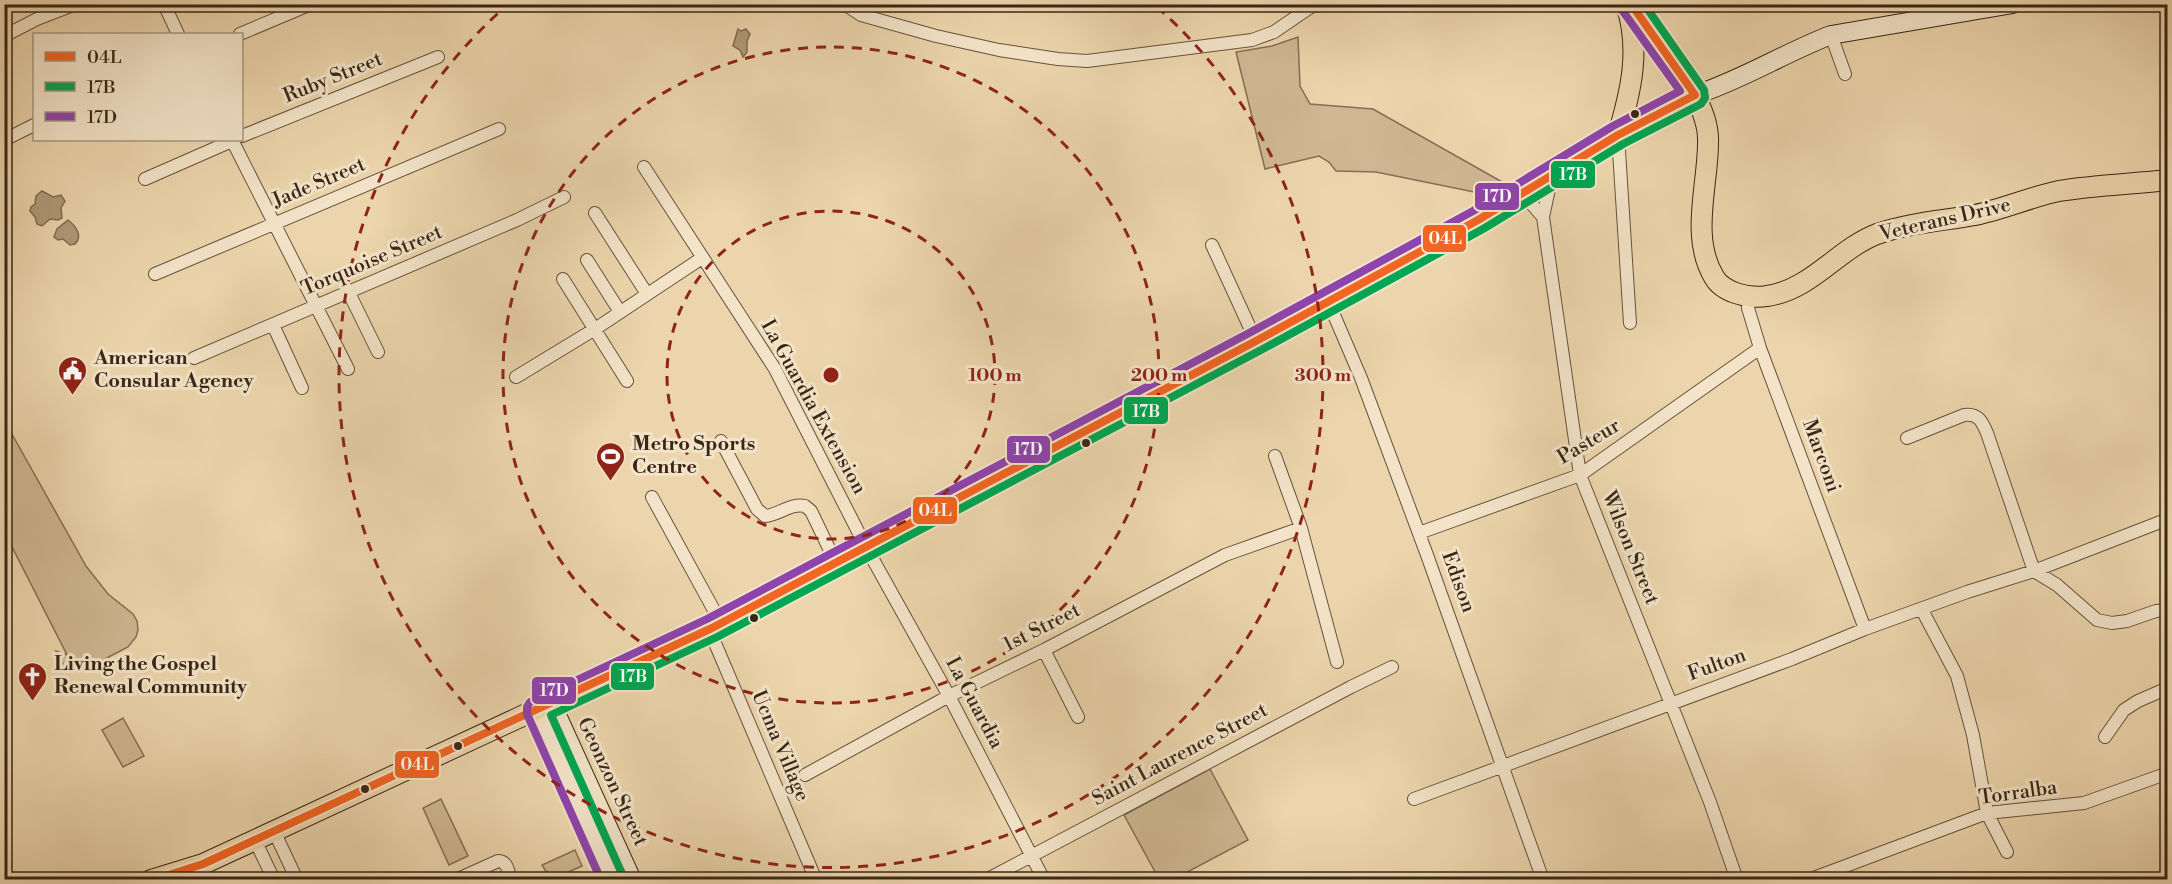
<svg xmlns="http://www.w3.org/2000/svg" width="2172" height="884" viewBox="0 0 2172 884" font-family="'Libre Bodoni',serif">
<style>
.green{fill:#ceb792;stroke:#846f54;stroke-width:1.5}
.water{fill:#af9a79;stroke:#806c51;stroke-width:1.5}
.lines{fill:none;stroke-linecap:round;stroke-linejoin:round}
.street-casing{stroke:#66523c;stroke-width:14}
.secondary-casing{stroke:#392716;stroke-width:20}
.primary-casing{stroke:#392716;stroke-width:22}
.street{stroke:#f3e4c9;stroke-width:12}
.secondary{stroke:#f3e4c9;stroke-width:18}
.primary{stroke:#ecd5ac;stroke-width:20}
.bus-1-casing{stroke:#f3e4c9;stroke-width:12}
.bus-2-casing{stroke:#f3e4c9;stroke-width:12}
.bus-3-casing{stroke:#f3e4c9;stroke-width:12}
.bus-1{stroke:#f26522;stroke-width:8}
.bus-2{stroke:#00a651;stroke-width:8}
.bus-3{stroke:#8e44ad;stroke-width:8}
.ring{fill:none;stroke:#8f2418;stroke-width:3;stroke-dasharray:10 8}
.bus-dot{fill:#392716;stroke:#f3e4c9;stroke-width:2}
.labels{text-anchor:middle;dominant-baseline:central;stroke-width:6;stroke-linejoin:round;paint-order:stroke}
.street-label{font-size:20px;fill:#392716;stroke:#f3e4c9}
.poi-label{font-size:20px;font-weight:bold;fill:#392716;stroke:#f3e4c9;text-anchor:start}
.centre{fill:#8f2418;stroke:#f3e4c9;stroke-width:3}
.ring-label{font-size:18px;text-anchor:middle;font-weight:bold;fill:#8f2418;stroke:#f3e4c9;stroke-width:6;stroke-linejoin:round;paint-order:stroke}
.line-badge{stroke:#f3e4c9;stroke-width:2}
.badge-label{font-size:16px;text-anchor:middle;font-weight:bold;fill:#fff}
</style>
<rect width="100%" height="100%" fill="#ecd5ac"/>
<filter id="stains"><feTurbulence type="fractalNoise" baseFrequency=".00333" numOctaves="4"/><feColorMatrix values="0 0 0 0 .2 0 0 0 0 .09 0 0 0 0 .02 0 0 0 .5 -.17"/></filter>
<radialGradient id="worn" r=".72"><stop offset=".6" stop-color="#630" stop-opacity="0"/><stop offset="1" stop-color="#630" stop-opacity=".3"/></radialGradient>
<!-- green -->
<path class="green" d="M 1298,37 L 1300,86 L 1310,104 L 1373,109 L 1504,183 L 1484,194 L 1376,172 L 1336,171 L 1329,162 L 1319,156 L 1265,169 L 1236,52 L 1272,46 Z
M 4,420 L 86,566 L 108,594 L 133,614 L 137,621 L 138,630 L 136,637 L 128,647 L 86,669 L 73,670 L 66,666 L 61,662 L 56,651 L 67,655 L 5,533 Z
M 123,718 L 144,756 L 123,767 L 102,730 Z
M 1210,769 L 1248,840 L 1174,879 L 1159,879 L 1124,815 Z
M 441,799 L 468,856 L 449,865 L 423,808 Z
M 575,850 L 582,866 L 555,878 L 545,870 L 542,865 Z"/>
<!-- water -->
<path class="water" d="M 738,29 L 741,31 L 746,29 L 750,34 L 747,41 L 747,52 L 743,57 L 740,50 L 733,46 Z
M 42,191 L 53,197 L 61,195 L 65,201 L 61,208 L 62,218 L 58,220 L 50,219 L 42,226 L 37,224 L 35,217 L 30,211 L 31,207 L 35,204 L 36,196 Z
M 68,220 C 76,226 83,236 75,244 L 70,245 L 63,239 L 58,240 L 54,237 L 57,229 Z"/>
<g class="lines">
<defs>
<path id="street" d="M 164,4 L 178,34
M 849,7 L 861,15 L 936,36 L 999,50 L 1058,59 L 1087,61 L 1252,40 L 1274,32 L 1315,4
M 240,34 L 311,4
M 1831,35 L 1845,74
M 4,36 L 37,19 L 76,4
M 1618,135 L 1630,323
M 242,136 L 438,57
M 4,140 L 34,125
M 232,140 L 348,369
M 644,167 L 775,369 L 866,547 L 949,696 L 1044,880
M 1552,175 L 1543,217 L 1580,475 L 1710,802 L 1737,880
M 145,179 L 234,140
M 1522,193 L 1543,217
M 595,213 L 647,294
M 1212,245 L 1256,341
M 587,260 L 620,312
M 155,274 L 499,129
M 563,279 L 627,381
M 349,293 L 378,352
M 1749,296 L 1748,308 L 1760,348 L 1865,629
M 1328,301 L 1361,378 L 1427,555 L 1543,880
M 273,325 L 302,388
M 194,358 L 517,220 L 564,197
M 516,377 L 595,329 L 702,258
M 1907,438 L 1964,415 C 1978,413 1982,421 1987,433 L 2034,571 L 2057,585 L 2097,620 L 2112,623 L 2127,621 L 2156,611 L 2168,610
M 721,441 L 757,509 L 765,516 C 779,515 790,503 805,506 L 811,511 L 836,563
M 1275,456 L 1301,528 L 1337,662
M 652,497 L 721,623
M 1419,533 L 1580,475 L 1760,348
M 1922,610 L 1957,676 L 1973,735 L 1987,813 L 2007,852
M 709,629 L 816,880
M 1044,650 L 1078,717
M 2105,737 L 2124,710 L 2138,701 L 2168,688
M 805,775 L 949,696 L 1044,650 L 1225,555 L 1301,528
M 1414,799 L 1792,659 L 1865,629 L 1967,592 L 2034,571 L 2168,519
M 274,831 L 297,880
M 255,840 L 274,880
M 456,880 L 498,861 C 508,861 508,872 511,880
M 986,880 L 1351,687 L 1392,667
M 1808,880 L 1987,813 L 2084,803 L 2168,773"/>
<path id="secondary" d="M 1631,4 L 1695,95 C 1742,80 1784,53 1831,35 L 2013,4
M 551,702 L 632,880
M 537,710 L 613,880"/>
<path id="primary" d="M 1618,135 C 1631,91 1641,49 1626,4
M 151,880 L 203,864 L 255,840 L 712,628 L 1256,341 L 1478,220 L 1618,135 L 1695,95 C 1702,110 1709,126 1708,143 C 1708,186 1690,237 1714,277 C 1723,293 1750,299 1767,296 C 1811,290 1838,249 1877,234 C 1909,223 1942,221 1975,215 C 2004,209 2030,197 2059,191 C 2094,185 2132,184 2168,180"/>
</defs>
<!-- street casing -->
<use href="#street" class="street-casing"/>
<!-- secondary casing -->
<use href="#secondary" class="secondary-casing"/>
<!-- primary casing -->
<use href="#primary" class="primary-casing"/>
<!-- street -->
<use href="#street" class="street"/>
<!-- secondary -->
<use href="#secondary" class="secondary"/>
<!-- primary -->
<use href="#primary" class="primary"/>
<defs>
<path id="bus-1" d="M 1631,4 L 1695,95
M 153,880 L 203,864 L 712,628 L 1256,341 L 1478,220 L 1618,135 L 1695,95"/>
<path id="bus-2" d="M 623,876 L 551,715 L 717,637 L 1261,350 L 1483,229 L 1623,144 L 1701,104 L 1705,98 L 1704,90 L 1644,4"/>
<path id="bus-3" d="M 601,880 L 527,714 L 527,707 L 530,702 L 707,619 L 1251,332 L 1473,211 L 1613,126 L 1680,91 L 1622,10"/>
</defs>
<!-- bus-1 casing -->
<use href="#bus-1" class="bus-1-casing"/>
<!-- bus-2 casing -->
<use href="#bus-2" class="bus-2-casing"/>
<!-- bus-3 casing -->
<use href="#bus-3" class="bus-3-casing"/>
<!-- bus-1 -->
<use href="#bus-1" class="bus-1"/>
<!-- bus-2 -->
<use href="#bus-2" class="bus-2"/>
<!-- bus-3 -->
<use href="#bus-3" class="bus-3"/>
</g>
<!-- distance rings -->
<g class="ring">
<circle cx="831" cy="375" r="164"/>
<circle cx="831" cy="375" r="328"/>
<path d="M1157 7A492 492 0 1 1 505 7"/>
</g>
<!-- icons -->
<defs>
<symbol id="civic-pin" viewBox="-11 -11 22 30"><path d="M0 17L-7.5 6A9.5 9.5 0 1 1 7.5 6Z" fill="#8f2418" stroke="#f3e4c9"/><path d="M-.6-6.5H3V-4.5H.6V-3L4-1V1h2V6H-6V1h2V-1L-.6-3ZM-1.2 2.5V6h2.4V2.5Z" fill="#fff"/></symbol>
<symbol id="stadium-pin" viewBox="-11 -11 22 30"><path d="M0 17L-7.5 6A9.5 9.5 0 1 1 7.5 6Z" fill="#8f2418" stroke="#f3e4c9"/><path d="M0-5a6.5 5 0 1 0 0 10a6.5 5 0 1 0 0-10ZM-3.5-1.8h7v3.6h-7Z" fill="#fff"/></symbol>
<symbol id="church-pin" viewBox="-11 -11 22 30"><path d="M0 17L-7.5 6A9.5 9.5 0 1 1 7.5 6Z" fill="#8f2418" stroke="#f3e4c9"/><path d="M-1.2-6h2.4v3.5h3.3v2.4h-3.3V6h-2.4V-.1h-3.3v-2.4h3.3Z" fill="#fff"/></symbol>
</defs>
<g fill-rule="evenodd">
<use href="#civic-pin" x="56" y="354" width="33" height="45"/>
<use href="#stadium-pin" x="594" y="440" width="33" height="45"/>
<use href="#church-pin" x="16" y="660" width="33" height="45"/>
</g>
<!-- markers -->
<g class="bus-dot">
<circle cx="1635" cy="114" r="5"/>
<circle cx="1086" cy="443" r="5"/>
<circle cx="754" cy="618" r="5"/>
<circle cx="458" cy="746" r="5"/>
<circle cx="365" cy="789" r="5"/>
</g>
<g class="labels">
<!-- street labels -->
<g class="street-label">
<text transform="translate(333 78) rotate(-22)">Ruby Street</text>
<text transform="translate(319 183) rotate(-23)">Jade Street</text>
<text transform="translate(1945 220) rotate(-13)">Veterans Drive</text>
<text transform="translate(372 261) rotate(-23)">Torquoise Street</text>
<text transform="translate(813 407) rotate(61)">La Guardia Extension</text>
<text transform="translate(1589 442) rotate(-31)">Pasteur</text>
<text transform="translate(1821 456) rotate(70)">Marconi</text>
<text transform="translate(1630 548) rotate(68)">Wilson Street</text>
<text transform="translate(1458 582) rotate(70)">Edison</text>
<text transform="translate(1042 628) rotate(-27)">1st Street</text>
<text transform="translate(1717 665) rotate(-20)">Fulton</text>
<text transform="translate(974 703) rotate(62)">La Guardia</text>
<text transform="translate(780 746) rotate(67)">Ucma Village</text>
<text transform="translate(1180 755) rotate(-28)">Saint Laurence Street</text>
<text transform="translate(612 782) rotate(65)">Geonzon Street</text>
<text transform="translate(2018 793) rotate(-8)">Torralba</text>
</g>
<!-- poi labels -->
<g class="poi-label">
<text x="94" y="358">American<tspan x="94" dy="23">Consular Agency</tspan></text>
<text x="632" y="444">Metro Sports<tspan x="632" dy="23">Centre</tspan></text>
<text x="54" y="664">Living the Gospel<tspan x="54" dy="23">Renewal Community</tspan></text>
</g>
</g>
<circle cx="831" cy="375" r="9" class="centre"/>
<g class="ring-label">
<text x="995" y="381">100 m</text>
<text x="1159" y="381">200 m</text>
<text x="1323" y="381">300 m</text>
</g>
<g class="line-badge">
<rect x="1550" y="160" width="46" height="29" rx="6" fill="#00a651"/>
<rect x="1474" y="182" width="46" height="29" rx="6" fill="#8e44ad"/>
<rect x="1422" y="224" width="45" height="29" rx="6" fill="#f26522"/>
<rect x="1123" y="396" width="46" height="29" rx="6" fill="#00a651"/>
<rect x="1006" y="435" width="45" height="29" rx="6" fill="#8e44ad"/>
<rect x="912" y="496" width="46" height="29" rx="6" fill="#f26522"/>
<rect x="610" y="662" width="45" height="29" rx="6" fill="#00a651"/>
<rect x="531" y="676" width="46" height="29" rx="6" fill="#8e44ad"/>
<rect x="394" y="750" width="46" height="29" rx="6" fill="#f26522"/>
</g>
<g class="badge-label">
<text x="1573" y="180">17B</text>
<text x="1497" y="202">17D</text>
<text x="1445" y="244">04L</text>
<text x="1146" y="417">17B</text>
<text x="1028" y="455">17D</text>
<text x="935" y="516">04L</text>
<text x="633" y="682">17B</text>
<text x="554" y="696">17D</text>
<text x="417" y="770">04L</text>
</g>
<!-- margin -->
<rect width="2172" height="884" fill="none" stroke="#ecd5ac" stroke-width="24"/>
<rect x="6" y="6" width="2160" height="872" fill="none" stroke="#392716" stroke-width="3"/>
<rect x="12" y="12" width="2148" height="860" fill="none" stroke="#392716" stroke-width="1.5"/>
<!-- legend -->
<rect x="33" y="33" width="210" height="108" fill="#f3e4c9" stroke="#a99881" stroke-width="1.5"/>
<rect x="45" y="52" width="30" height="9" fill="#f26522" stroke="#a99881" stroke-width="1.5"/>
<text x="87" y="63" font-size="18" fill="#392716">04L</text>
<rect x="45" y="82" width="30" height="9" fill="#00a651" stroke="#a99881" stroke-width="1.5"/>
<text x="87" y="93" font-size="18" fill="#392716">17B</text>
<rect x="45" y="112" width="30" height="9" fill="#8e44ad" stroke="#a99881" stroke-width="1.5"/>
<text x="87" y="123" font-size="18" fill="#392716">17D</text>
<rect width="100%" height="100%" filter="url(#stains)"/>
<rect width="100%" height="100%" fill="url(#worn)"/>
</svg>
